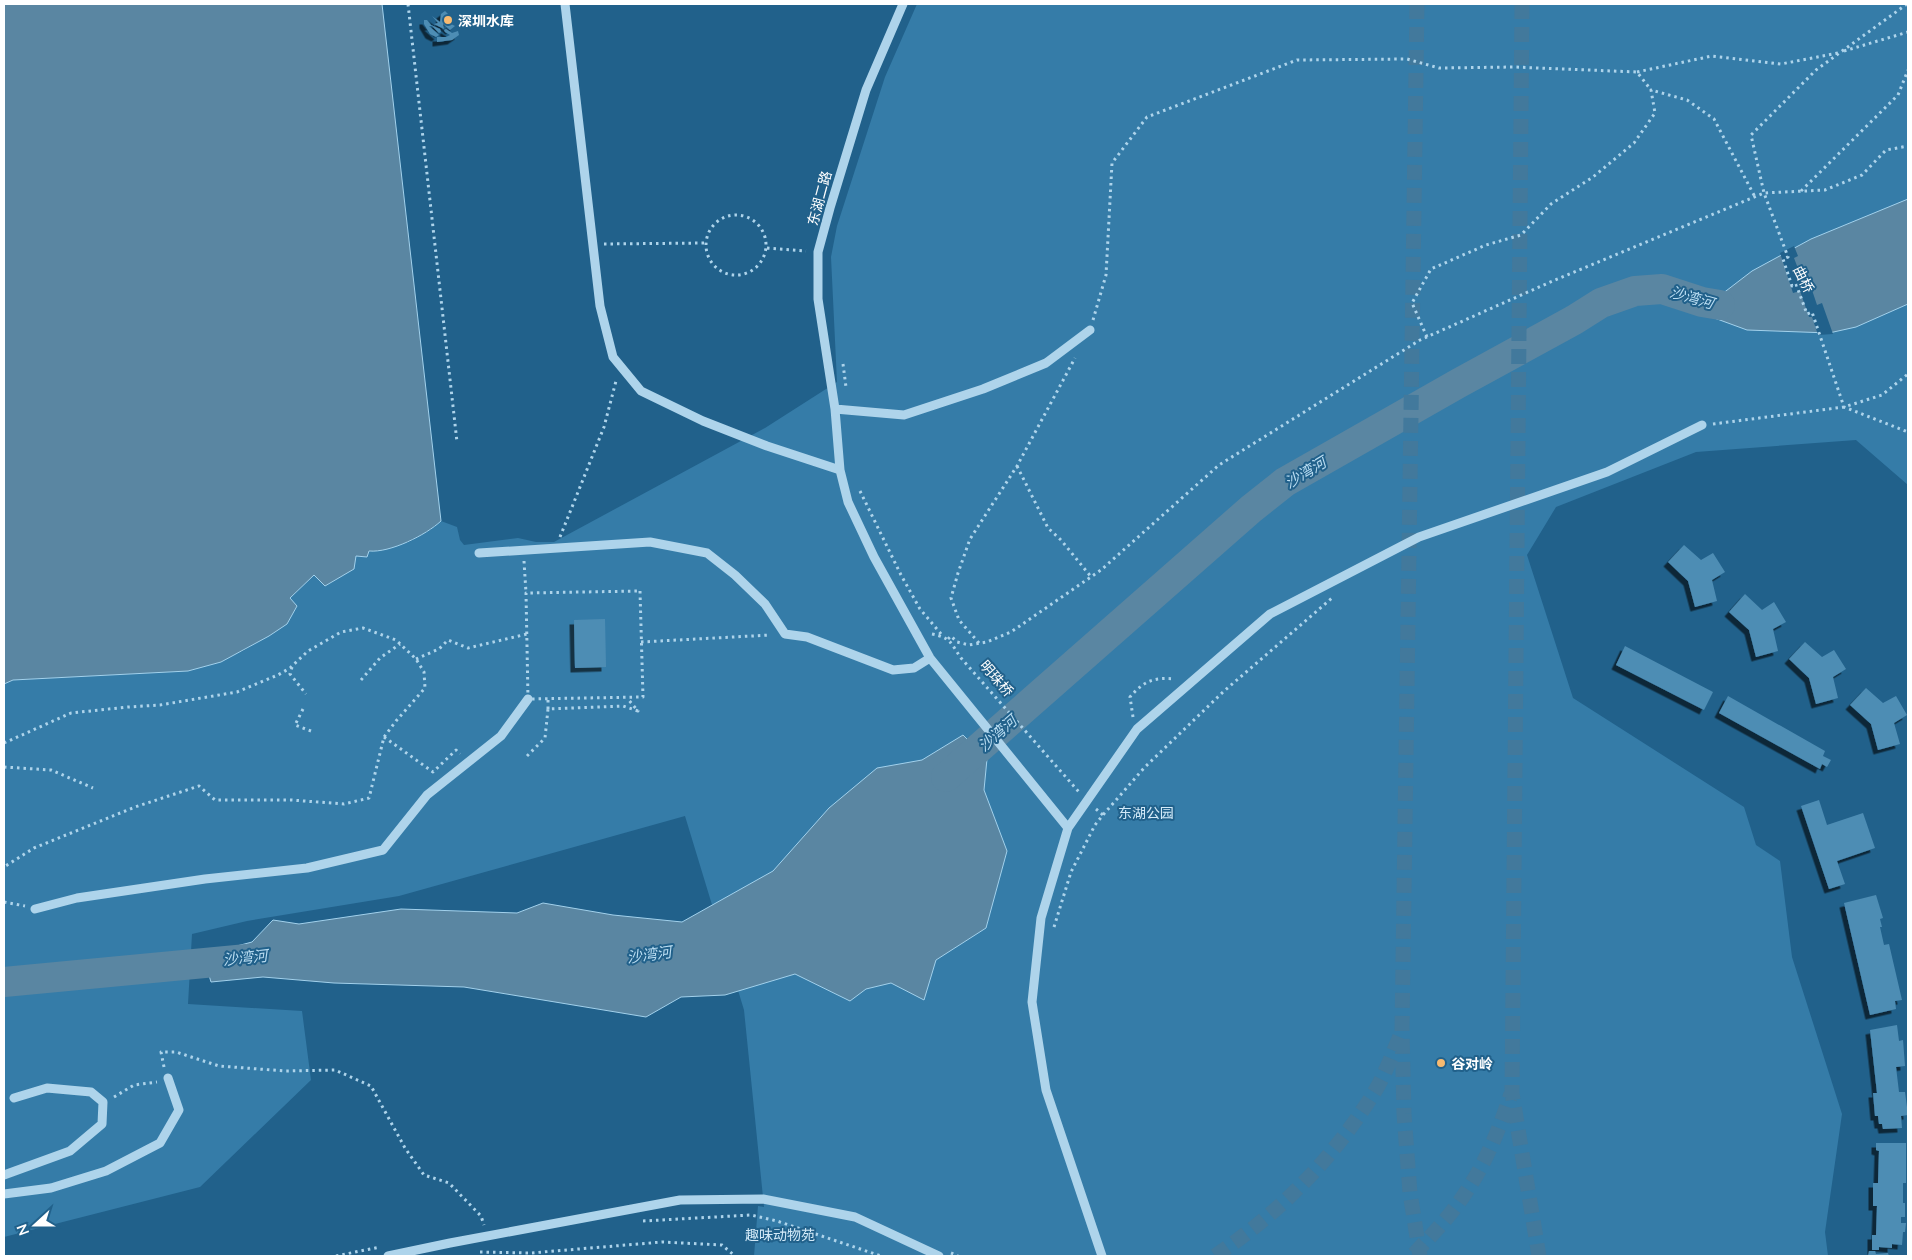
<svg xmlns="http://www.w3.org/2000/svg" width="1912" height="1260" viewBox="0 0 1912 1260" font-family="Lato,'Noto Sans SC',sans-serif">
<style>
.green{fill:#357ca8}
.water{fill:#5a86a2;stroke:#a2d1ec}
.pier{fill:#21618b}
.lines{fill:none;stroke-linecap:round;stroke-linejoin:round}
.river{stroke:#5a86a2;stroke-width:30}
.building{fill:#4e8db4;filter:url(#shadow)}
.highway-tunnel{stroke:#42799c;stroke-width:15;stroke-dasharray:15 8;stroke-linecap:butt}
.path{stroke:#aed4eb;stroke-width:3;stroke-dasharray:2.5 4;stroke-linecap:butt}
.minor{stroke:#aed4eb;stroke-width:9}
.poi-dot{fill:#f7ba70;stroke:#21618b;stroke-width:2}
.labels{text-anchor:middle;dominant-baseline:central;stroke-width:4;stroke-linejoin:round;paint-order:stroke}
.poi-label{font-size:14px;font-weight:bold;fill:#fff;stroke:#21618b;text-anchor:start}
.street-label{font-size:14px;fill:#fff;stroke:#21618b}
.park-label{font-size:14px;fill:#d3eaf8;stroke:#21618b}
.water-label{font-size:15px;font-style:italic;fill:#baddf2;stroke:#21618b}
</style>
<defs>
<filter id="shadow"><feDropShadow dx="-4.5" dy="4.5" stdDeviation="0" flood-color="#0009"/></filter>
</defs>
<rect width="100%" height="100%" fill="#21618b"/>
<!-- green -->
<path class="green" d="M 917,4 L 1908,4 L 1908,485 L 1856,440 L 1696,452 L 1556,507 L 1527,555 L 1573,698 L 1744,807 L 1756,845 L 1780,861 L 1792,957 L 1842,1114 L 1825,1232 L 1828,1256 L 754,1256 L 758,1206 L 764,1207 L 744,1010 L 685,816 L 399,896 L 247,921 L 192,934 L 188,1004 L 302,1011 L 311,1080 L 200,1187 L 4,1237 L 4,684 L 13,680 L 188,671 L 243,651 L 287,624 L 290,598 L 314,575 L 325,586 L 356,555 L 409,542 L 430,530 L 441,521 L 457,527 L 460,540 L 464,545 L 518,538 L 536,542 L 554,542 L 765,428 L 837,382 L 831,257 L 837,226 L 885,77 Z"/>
<!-- water -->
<path class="water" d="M 4,4 L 382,4 L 441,521 C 426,535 390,553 369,551 L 367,557 L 356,556 L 354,569 L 325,586 L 314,575 L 290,598 L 297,606 L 287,624 L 269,636 L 221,662 L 188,671 L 13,680 L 4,684 Z
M 1908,199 L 1908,304 L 1856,327 L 1829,333 L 1747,330 L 1668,301 L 1695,287 L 1722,294 L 1752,271 L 1811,239 Z
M 963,735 L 987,759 L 984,790 L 1007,851 L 986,928 L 936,960 L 924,1000 L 891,983 L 866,989 L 850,1001 L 795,974 L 725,995 L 681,997 L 646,1017 L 464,987 L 334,983 L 263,977 L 211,982 L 203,955 L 252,942 L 273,920 L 299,924 L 401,909 L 517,913 L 543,903 L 613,915 L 682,922 L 773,871 L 829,808 L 877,768 L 922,760 Z"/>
<!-- pier -->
<path class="pier" d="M 1794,246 L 1798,256 L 1794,258 L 1802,279 L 1808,278 L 1817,305 L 1822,303 L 1833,334 L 1818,335 L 1812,317 L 1809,317 L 1800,291 L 1793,293 L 1780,253 Z"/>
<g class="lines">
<!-- river -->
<path class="river" d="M 946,777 L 1251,509 L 1285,482 L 1459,383 L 1574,320 L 1601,303 L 1635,291 L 1662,289 L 1702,302 L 1720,305
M 4,982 L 247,959"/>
</g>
<!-- building -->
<path class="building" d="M 445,11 L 449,15 L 447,18 L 444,17 L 444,20 L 450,18 L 454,20 L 452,24 L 450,21 L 446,23 L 448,26 L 451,24 L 455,26 L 450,30 L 443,24 L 444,29 L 434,24 L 438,23 L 432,16 L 440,22 L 441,14 Z
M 424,20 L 427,20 L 431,25 L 440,29 L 441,32 L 439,33 L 432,26 L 429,26 L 439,35 L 436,37 L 430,34 L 424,24 Z
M 446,29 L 452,33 L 458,31 L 459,35 L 452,40 L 437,42 L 437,37 L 446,37 L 450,35 L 445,32 L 444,30 Z
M 1684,545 L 1701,560 L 1713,553 L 1725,572 L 1712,580 L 1717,601 L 1695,607 L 1688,581 L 1668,562 Z
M 1745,594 L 1762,610 L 1774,602 L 1786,622 L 1773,629 L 1778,651 L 1756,657 L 1749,630 L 1729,612 Z
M 605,619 L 606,667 L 575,668 L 574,620 Z
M 1805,642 L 1822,657 L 1834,650 L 1846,669 L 1833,677 L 1838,698 L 1816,704 L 1809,678 L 1789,659 Z
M 1625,646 L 1713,692 L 1704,710 L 1616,665 Z
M 1866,688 L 1883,703 L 1896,696 L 1907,715 L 1894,723 L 1900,744 L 1878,750 L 1871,724 L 1850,705 Z
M 1728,696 L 1825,751 L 1823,756 L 1831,760 L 1827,767 L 1822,764 L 1820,769 L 1719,713 Z
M 1819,800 L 1827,825 L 1863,813 L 1875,848 L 1837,861 L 1845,884 L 1829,889 L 1801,806 Z
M 1876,895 L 1883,918 L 1880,919 L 1882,927 L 1880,927 L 1884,945 L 1889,944 L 1902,1000 L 1895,1001 L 1896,1009 L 1870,1015 L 1844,903 Z
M 1897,1025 L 1899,1041 L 1903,1040 L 1905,1066 L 1896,1067 L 1899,1092 L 1905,1092 L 1908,1115 L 1901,1116 L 1902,1128 L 1883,1129 L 1882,1124 L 1879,1124 L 1878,1116 L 1875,1116 L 1873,1093 L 1877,1093 L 1870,1030 Z
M 1876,1143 L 1906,1143 L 1906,1183 L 1903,1183 L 1903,1203 L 1905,1203 L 1905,1217 L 1901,1217 L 1901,1223 L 1906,1223 L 1905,1232 L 1903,1232 L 1902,1245 L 1892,1244 L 1892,1248 L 1879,1247 L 1879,1250 L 1872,1250 L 1872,1235 L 1876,1235 L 1877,1206 L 1873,1206 L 1873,1183 L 1878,1183 L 1879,1151 L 1876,1150 Z
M 1869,1251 L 1875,1251 L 1876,1254 L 1888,1253 L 1889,1256 L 1868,1256 Z"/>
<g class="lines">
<!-- highway-tunnel -->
<path class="highway-tunnel" d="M 1417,4 L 1402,1030 L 1404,1114 L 1410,1193 L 1420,1256
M 1522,4 L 1512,1093 L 1539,1256
M 1414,1254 C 1433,1234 1453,1213 1468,1189 C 1487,1160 1500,1127 1511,1094
M 1215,1256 C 1279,1213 1330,1162 1372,1096 C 1384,1078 1392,1054 1401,1034"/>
<!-- path -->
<path class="path" d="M 408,4 L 457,442
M 1907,4 L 1816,70 L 1751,135 L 1764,193 L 1788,257 L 1783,259 L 1792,286 L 1796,284 L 1807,314 L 1812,312 L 1844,407 L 1908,432
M 1844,51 L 1908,32
M 1637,72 L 1712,56 L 1781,64 L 1838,53
M 1801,191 L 1898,95 L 1908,70
M706 245a30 30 0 1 1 60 0a30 30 0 1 1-60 0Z
M 604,244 L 705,243
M 767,248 L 806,251
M 1093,320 L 1106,275 L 1112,163 L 1147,117 L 1297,60 L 1407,59 L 1439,68 L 1514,67 L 1637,72 L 1651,90
M 1427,337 L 1412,303 L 1431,269 L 1486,245 L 1521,235 L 1551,204 L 1593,177 L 1634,143 L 1655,113 L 1651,90 L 1687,100 L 1714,119 L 1755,197
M 843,364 L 846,387
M 1713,424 L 1844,407 L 1882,395 L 1908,374
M 1017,466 L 1048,528 L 1061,540 L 1092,578
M 860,491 L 901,575 L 920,609 L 942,635
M 560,537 L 604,427 L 616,381
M 524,561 L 526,593
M 640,591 L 643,697 L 528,699 L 526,593 Z
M 932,634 C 951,638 950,642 961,658 L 1079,792
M 948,639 L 951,636 L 957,642 L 969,645 L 987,642 L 1011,632 L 1101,570 L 1219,465 L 1420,340 L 1555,280 L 1764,193 L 1825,190 L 1862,175 L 1886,150 L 1908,146
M 641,642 L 770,635
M 979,643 L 959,620 L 951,598 L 958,573 L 970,539 L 1017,466 L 1075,358
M 416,659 L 439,649 L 448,640 L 468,648 L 527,634
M 292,667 L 290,674 L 306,694
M 361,680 L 380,658 L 400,644
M 303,709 L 295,725 L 311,731
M 548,709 L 548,699
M 1133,717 L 1130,697 C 1144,681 1153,677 1175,679
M 384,737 L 433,772 L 456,750 L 460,754
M 4,743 L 71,713 L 128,707 L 160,705 L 237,692 L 278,675 L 290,668 L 308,651 L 341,632 L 363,628 L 396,640 L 416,659 L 424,672 L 425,688 L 396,721 L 384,737 L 369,798 L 344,804 L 291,800 L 215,800 L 199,786 L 135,807 L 34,848 L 4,867
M 527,756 L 545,738 L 548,709 L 623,706 L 638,711 L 627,698
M 4,767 L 51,770 L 93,788
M 1096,809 L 1103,815
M 4,902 L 25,906
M 1054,927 L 1071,872 L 1095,825 L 1103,815 L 1144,768 L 1223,692 L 1332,598
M 164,1067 L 161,1052 L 176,1052 L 219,1066 L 285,1071 L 335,1070 L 371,1086 L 405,1148 L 424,1175 L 449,1183 L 481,1216 L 484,1225
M 114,1097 L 134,1085 L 157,1082
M 643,1221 L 751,1215 L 777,1221 L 881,1256
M 480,1252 L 531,1253 L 662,1242 L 722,1245 L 735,1256
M 951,1253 L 958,1256
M 336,1256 L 380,1247"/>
<!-- minor -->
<path class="minor" d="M 565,4 L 600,306 L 613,357 L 641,391 L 703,421 L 767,446 L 840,470
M 903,4 L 866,90 L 830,208 L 818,252 L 818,299 L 835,409 L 840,470 L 848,502 L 874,557 L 930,658 L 1068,828
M 835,409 L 904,415 L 983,389 L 1046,363 L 1090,330
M 479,553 L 650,542 L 707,553 L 735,575 L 765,604 L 785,634 L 807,637 L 893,670 L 914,668 L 930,658
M 35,909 L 77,898 L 205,879 L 307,868 L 383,850 L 427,795 L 501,736 L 528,699
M 4,1175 L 70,1151 L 102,1124 L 103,1102 L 91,1092 L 47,1088 L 14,1098
M 4,1194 L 51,1188 L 106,1171 L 160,1143 L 179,1110 L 168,1078
M 388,1256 L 450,1243 L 680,1200 L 763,1199 L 855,1217 L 939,1256
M 1102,1256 L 1046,1090 L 1032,1002 L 1041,918 L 1068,828 L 1137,729 L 1270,614 L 1419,537 L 1607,472 L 1702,425"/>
</g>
<!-- markers -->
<g class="poi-dot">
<circle cx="448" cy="20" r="5"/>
<circle cx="1441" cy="1063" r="5"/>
</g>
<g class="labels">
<!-- poi labels -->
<g class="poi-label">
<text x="458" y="20">深圳水库</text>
<text x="1451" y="1063">谷对岭</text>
</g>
<!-- street labels -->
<g class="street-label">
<text transform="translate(819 198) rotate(-75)">东湖二路</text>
<text transform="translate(1804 279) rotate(63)">曲桥</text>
<text transform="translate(997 678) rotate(49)">明珠桥</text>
</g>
<!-- park labels -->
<g class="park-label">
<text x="1146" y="812">东湖公园</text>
<text x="780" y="1234">趣味动物苑</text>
</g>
<!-- water labels -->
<g class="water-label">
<text transform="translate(1692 297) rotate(16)">沙湾河</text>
<text transform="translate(1305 472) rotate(-31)">沙湾河</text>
<text transform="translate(997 733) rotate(-41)">沙湾河</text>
<text transform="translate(649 954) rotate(-8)">沙湾河</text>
<text transform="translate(245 957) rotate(-6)">沙湾河</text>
</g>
</g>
<!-- border -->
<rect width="1912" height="1260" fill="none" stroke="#ffffff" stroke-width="10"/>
<!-- north arrow -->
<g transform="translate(35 1225) rotate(249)" stroke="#21618b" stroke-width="4" paint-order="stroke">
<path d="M0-4L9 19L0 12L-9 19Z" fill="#ffffff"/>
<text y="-8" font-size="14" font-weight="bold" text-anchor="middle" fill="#ffffff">N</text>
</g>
</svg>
